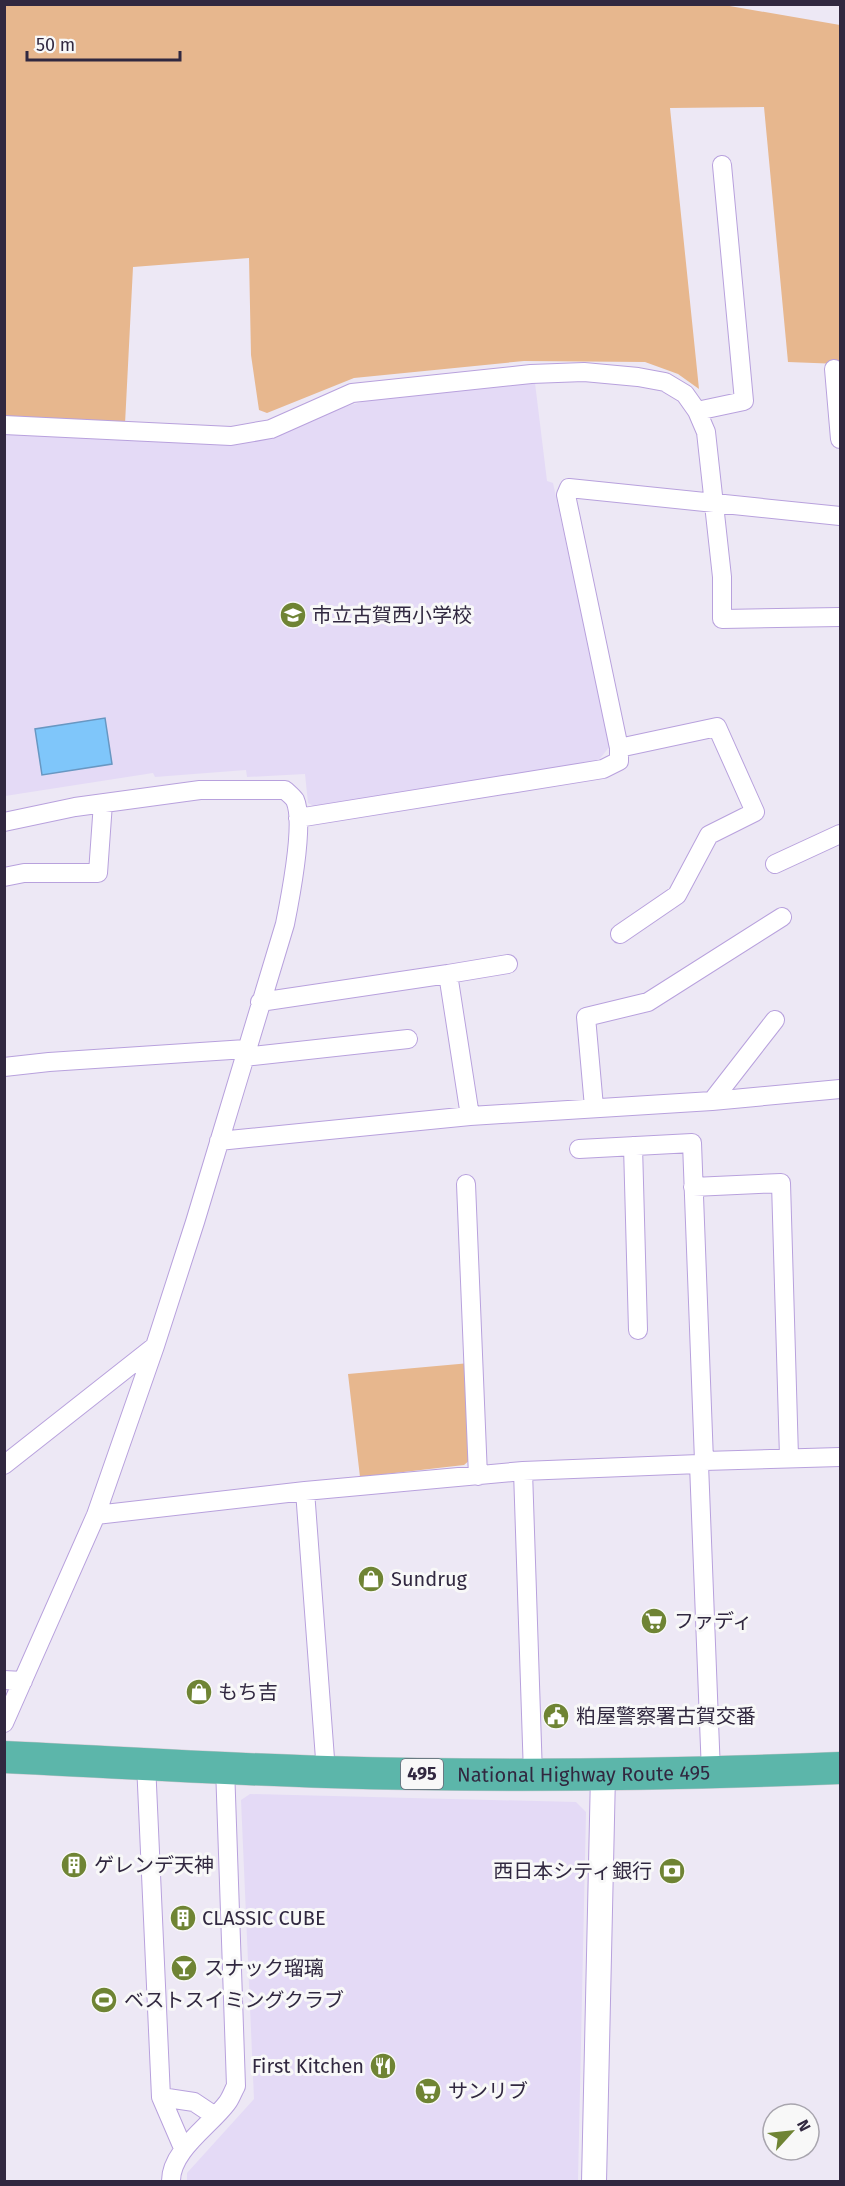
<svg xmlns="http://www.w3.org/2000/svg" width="845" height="2186" viewBox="0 0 845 2186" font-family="'Fira Sans','Noto Sans JP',sans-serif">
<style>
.built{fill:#e4daf6}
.green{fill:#e7b78e}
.water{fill:#7fc6fa;stroke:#6897c2;stroke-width:1.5}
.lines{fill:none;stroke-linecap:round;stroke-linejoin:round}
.minor-casing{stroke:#b8a1dd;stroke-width:20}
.tertiary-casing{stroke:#b8a1dd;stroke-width:26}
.trunk-casing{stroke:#c9c7cd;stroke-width:33}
.minor{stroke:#fff;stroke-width:18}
.tertiary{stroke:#fff;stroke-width:24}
.trunk{stroke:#5cb6aa;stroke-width:32}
.labels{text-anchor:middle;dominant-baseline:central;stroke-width:6;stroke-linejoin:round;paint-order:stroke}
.shield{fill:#f8f8f8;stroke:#6d6677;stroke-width:1.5}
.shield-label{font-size:18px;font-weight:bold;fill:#312840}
.poi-label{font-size:20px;fill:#312840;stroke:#f8f8f8;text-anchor:start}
.street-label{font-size:20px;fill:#312840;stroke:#f8f8f8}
</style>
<rect width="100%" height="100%" fill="#ede8f5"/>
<!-- built -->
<path class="built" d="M 535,383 L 547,481 L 553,483 L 610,746 L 598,761 L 317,808 L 308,803 L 305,774 L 247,777 L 246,770 L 155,777 L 153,773 L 5,796 L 5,431 L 211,444 L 235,443 L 329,411 L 369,400 Z
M 250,1794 L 576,1802 L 586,1812 L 578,2181 L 187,2181 L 187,2173 L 254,2099 L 241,1800 Z"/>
<!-- green -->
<path class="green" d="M 718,4 L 840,25 L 840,364 L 788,362 L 764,107 L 670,108 L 699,389 L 678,374 L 645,362 L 524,361 L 354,378 L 267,413 L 259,410 L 251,355 L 249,258 L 133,267 L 125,424 L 5,416 L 4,5 Z
M 470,1363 L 471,1459 L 464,1465 L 360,1477 L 348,1374 Z"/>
<!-- water -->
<path class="water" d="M 105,718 L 112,764 L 42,775 L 35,729 Z"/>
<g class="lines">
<defs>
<path id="minor" d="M 834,369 L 840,439
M 697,411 L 744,401 L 722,165
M 4,425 L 231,436 L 271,429 L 352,393 L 531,374 L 584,372 L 638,377 L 665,382 L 685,394 L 697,411 L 706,432 L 722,577 L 722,619 L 840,617
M 619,748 L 717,727 L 755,812 L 709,835 L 677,895 L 620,934
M 298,818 L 603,769 L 619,761 L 619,748 L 566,495 L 569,488 L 840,516
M 4,822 L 75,807 L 200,790 L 285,790 C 288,793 293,797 295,800 C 305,822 290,899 285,924 L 195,1222 L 155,1346 L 96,1515 L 4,1723
M 775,864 L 840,834
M 4,877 L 24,873 L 98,873 L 103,803
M 448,974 L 508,964
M 260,1002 L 448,974 L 470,1116
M 244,1057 L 408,1039
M 4,1067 L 49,1062 L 246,1049
M 712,1101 L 775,1020
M 594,1107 L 586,1017 L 648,1002 L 782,917
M 219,1141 L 470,1116 L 712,1101 L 840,1089
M 633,1146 L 638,1330
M 579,1149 L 692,1143 L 704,1461
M 466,1184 L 478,1476
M 693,1187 L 781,1183 L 789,1457
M 699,1464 L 711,1773
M 4,1465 L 155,1346
M 523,1471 L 533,1775
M 305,1491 L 326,1772
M 96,1515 L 305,1491 L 523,1471 L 699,1464 L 704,1461 L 840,1457
M 4,1680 L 23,1681
M 146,1763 L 161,2097 L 183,2148
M 161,2097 L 194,2102 L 215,2116
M 171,2182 C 170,2151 210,2126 227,2103 C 231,2098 233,2091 236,2086 L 225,1767"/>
<path id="tertiary" d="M 594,2182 L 603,1774"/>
<g id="trunk">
<path id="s1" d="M 4,1757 C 112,1762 219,1769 327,1772 C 498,1777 669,1775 840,1768"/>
</g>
</defs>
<!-- minor casing -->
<use href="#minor" class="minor-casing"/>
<!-- tertiary casing -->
<use href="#tertiary" class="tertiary-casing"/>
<!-- trunk casing -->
<use href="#trunk" class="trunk-casing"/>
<!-- minor -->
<use href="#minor" class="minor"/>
<!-- tertiary -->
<use href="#tertiary" class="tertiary"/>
<!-- trunk -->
<use href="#trunk" class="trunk"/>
</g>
<!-- icons -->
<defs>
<symbol id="school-disc" viewBox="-11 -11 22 22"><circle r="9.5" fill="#6f8434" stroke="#f8f8f8"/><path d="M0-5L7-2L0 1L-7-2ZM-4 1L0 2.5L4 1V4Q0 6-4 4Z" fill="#fff"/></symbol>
<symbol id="shop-disc" viewBox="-11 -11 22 22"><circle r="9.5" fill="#6f8434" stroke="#f8f8f8"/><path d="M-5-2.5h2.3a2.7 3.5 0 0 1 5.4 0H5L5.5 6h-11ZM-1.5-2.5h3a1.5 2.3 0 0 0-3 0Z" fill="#fff"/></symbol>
<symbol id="supermarket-disc" viewBox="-11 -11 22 22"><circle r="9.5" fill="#6f8434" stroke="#f8f8f8"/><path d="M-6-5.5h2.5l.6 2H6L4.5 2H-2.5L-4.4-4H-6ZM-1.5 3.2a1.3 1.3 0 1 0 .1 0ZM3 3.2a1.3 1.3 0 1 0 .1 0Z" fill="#fff"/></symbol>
<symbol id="civic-disc" viewBox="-11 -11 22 22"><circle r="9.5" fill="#6f8434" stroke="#f8f8f8"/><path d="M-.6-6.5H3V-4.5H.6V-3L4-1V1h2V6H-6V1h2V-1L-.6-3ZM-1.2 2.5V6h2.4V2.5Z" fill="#fff"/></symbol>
<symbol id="building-disc" viewBox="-11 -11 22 22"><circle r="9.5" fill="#6f8434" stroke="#f8f8f8"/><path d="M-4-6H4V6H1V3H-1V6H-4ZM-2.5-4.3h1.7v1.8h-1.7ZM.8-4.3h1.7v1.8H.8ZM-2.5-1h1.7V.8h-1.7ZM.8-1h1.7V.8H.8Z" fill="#fff"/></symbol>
<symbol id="bank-disc" viewBox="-11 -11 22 22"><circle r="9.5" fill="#6f8434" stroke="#f8f8f8"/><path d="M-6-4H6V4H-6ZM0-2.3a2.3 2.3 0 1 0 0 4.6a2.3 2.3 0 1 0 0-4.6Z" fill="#fff"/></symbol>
<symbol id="bar-disc" viewBox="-11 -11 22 22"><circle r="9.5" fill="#6f8434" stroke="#f8f8f8"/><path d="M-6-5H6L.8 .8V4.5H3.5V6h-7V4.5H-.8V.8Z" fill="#fff"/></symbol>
<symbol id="stadium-disc" viewBox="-11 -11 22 22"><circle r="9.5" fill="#6f8434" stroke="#f8f8f8"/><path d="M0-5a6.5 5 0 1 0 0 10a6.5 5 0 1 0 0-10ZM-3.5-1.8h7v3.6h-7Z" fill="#fff"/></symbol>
<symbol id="restaurant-disc" viewBox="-11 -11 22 22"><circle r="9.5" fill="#6f8434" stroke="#f8f8f8"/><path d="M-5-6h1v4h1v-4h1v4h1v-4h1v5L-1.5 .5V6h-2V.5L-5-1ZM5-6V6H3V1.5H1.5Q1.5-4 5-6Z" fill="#fff"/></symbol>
</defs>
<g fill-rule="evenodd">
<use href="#school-disc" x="278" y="600" width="30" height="30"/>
<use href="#shop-disc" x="356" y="1564" width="30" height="30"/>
<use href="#supermarket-disc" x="639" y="1606" width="30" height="30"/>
<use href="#shop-disc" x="184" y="1677" width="30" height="30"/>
<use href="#civic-disc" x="541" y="1701" width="30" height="30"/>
<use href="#building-disc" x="59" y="1850" width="30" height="30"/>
<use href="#bank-disc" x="657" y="1856" width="30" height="30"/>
<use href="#building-disc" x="168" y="1903" width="30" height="30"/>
<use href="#bar-disc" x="169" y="1953" width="30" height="30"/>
<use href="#stadium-disc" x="89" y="1985" width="30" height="30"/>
<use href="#restaurant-disc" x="368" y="2051" width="30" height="30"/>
<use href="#supermarket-disc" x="413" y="2076" width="30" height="30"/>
</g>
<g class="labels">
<!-- shield labels -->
<rect class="shield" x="401" y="1759" width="42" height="30" rx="4.5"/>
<g class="shield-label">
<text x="422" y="1774">495</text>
</g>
<!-- poi labels -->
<g class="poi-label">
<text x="312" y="615">市立古賀西小学校</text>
<text x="391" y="1579">Sundrug</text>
<text x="674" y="1621">ファディ</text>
<text x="218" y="1692">もち吉</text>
<text x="576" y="1716">粕屋警察署古賀交番</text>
<text x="94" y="1865">ゲレンデ天神</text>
<text x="652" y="1871" text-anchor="end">西日本シティ銀行</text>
<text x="202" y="1918">CLASSIC CUBE</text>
<text x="204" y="1968">スナック瑠璃</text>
<text x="124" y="2000">ベストスイミングクラブ</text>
<text x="364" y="2066" text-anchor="end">First Kitchen</text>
<text x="448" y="2091">サンリブ</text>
</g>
<!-- street labels -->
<g class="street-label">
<text stroke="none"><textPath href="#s1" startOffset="580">National Highway Route 495</textPath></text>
</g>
</g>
<!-- border -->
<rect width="845" height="2186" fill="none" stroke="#312840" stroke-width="12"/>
<!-- north arrow -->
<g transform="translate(791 2132) rotate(63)"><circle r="28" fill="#f8f8f8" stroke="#a8a5ae" stroke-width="1.5"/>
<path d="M0-4.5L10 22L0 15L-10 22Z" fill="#6f8434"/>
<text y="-9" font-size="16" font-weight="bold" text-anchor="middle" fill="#312840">N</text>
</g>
<!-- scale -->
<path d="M27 51v9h153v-9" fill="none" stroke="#312840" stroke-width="3"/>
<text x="36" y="51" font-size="18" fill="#312840" stroke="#f8f8f8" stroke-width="4.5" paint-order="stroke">50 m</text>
</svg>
